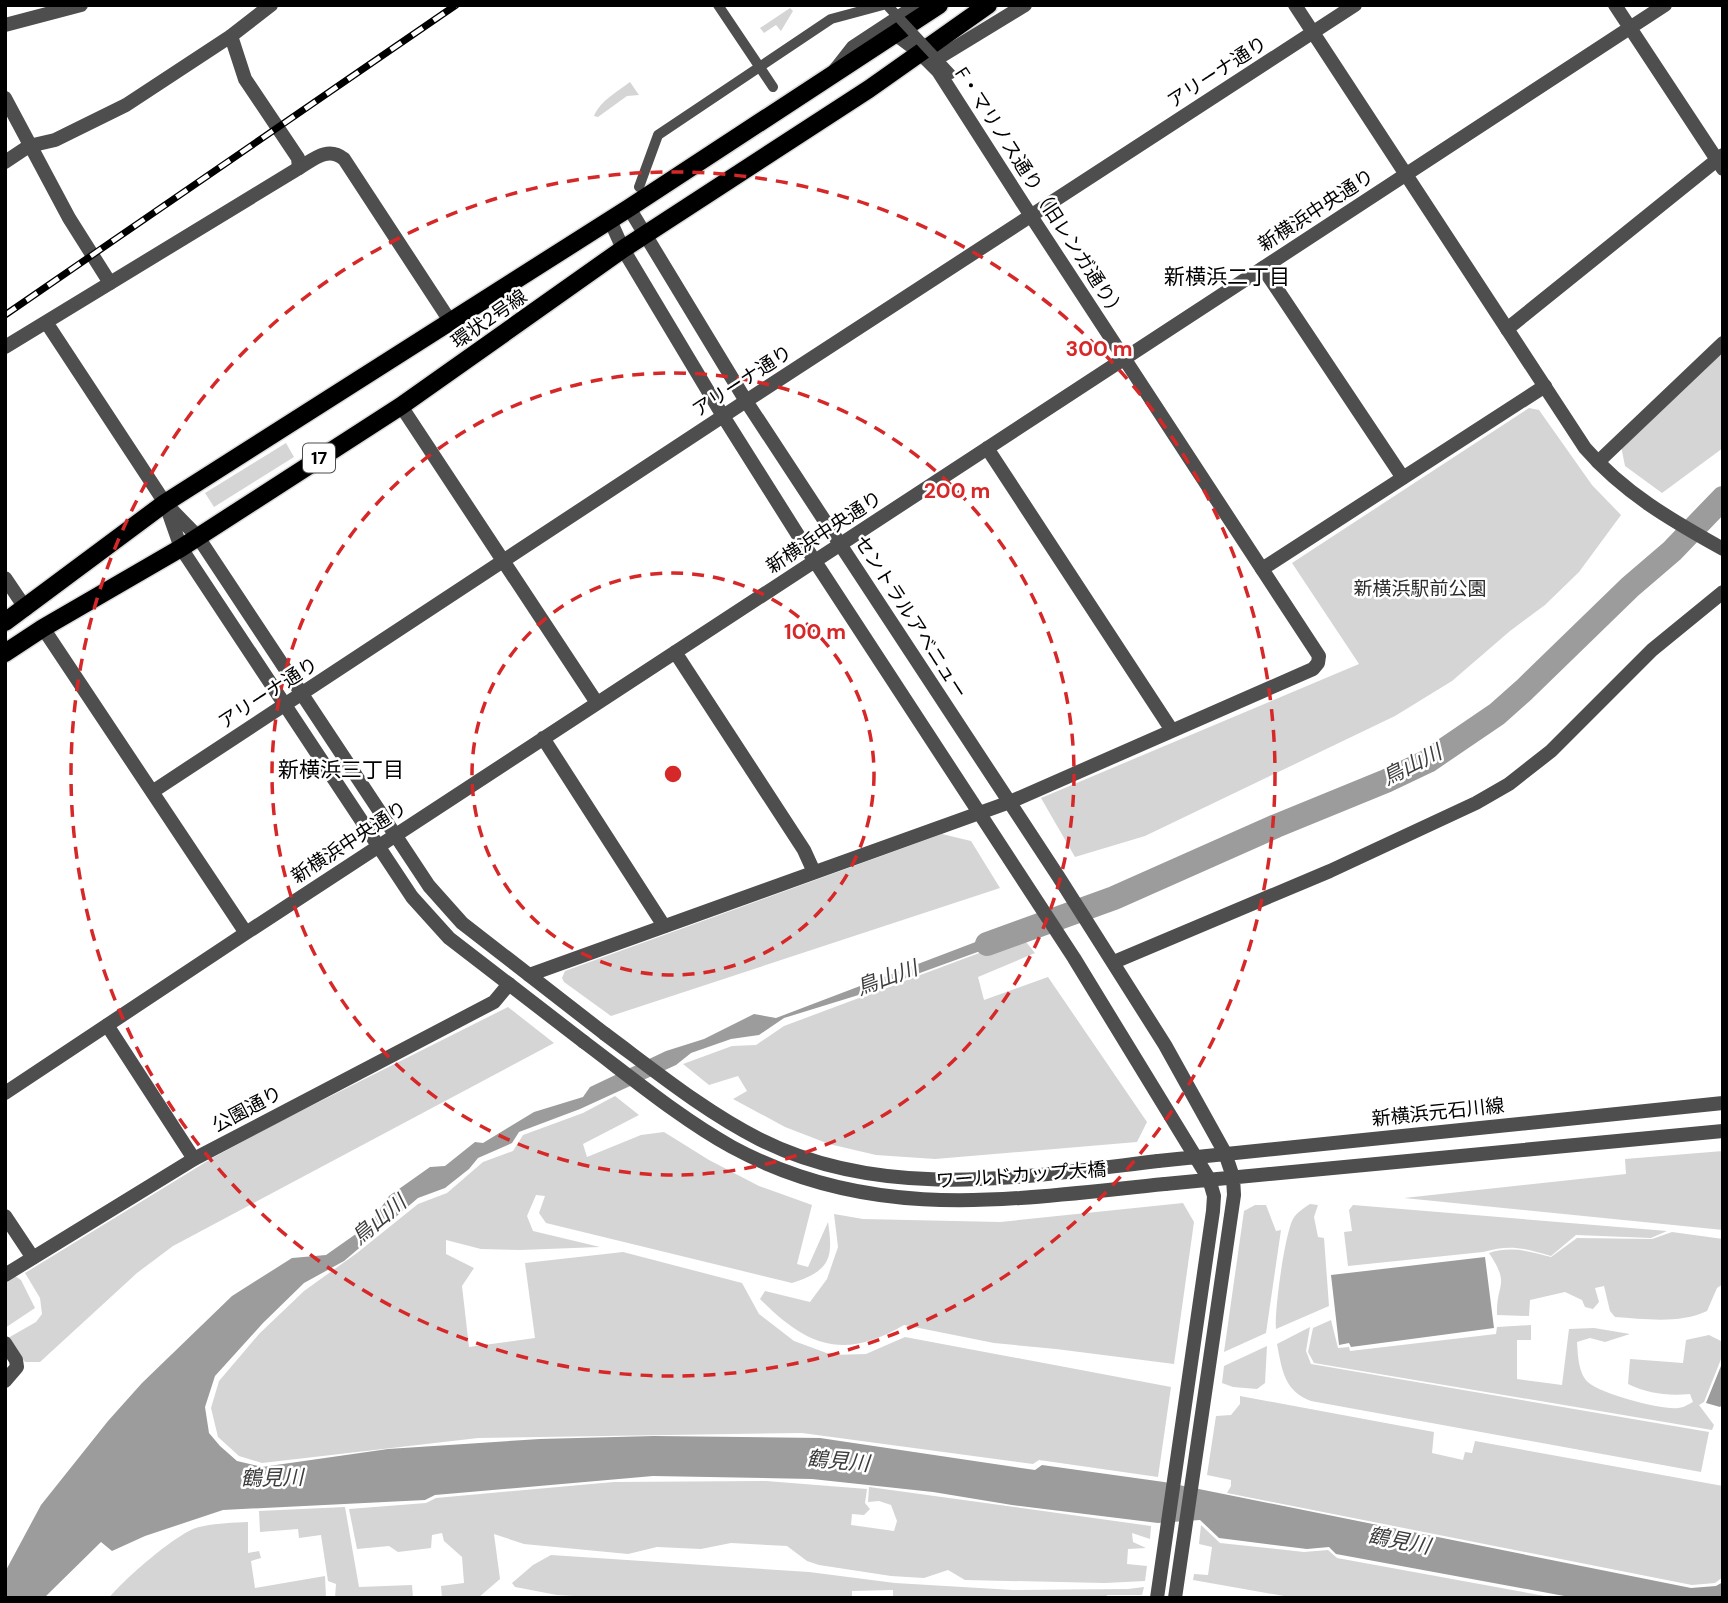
<svg xmlns="http://www.w3.org/2000/svg" width="1728" height="1603" viewBox="0 0 1728 1603" font-family="'DM Sans','Noto Sans JP',sans-serif">
<style>
.green{fill:#d5d5d5}
.water{fill:#9c9c9c}
.lines{fill:none;stroke-linecap:round;stroke-linejoin:round}
.river{stroke:#9c9c9c;stroke-width:24}
.primary-casing{stroke:#dbdbdb;stroke-width:21}
.pedestrian{stroke:#4e4e4e;stroke-width:10}
.minor{stroke:#4e4e4e;stroke-width:14}
.tertiary{stroke:#4e4e4e;stroke-width:14}
.primary{stroke:#000;stroke-width:18}
.rail-casing{stroke:#000;stroke-width:7}
.rail{stroke:#fff;stroke-width:4.5;stroke-dasharray:13;stroke-linecap:butt}
.pedestrian-bridge{stroke:#4e4e4e;stroke-width:10}
.tertiary-bridge{stroke:#4e4e4e;stroke-width:14}
.ring{fill:none;stroke:#d62828;stroke-width:3.5;stroke-dasharray:12 9}
.labels{text-anchor:middle;dominant-baseline:central;stroke-width:5;stroke-linejoin:round;paint-order:stroke}
.shield{fill:#fff;stroke:#4c4c4c;stroke-width:2}
.shield-label{font-size:18px;font-weight:bold;fill:#000}
.street-label{font-size:19px;fill:#000;stroke:#fff}
.park-label{font-size:19px;fill:#2c2c2c;stroke:#fff}
.neighbourhood-label{font-size:21px;fill:#000;stroke:#fff}
.water-label{font-size:21px;font-style:italic;fill:#3d3d3d;stroke:#fff}
.centre{fill:#d62828;stroke:#fff;stroke-width:3.5}
.ring-label{font-size:21px;text-anchor:middle;font-weight:bold;fill:#d62828;stroke:#fff;stroke-width:5;stroke-linejoin:round;paint-order:stroke}
</style>
<rect width="100%" height="100%" fill="#fff"/>
<!-- green -->
<path class="green" d="M 790,8 L 793,11 L 781,31 L 776,25 L 764,33 L 760,28 Z
M 630,82 L 639,95 L 627,96 L 598,117 L 594,116 C 600,101 617,92 630,82 Z
M 1723,351 L 1723,448 L 1662,493 L 1625,466 L 1621,446 Z
M 1529,408 L 1539,410 L 1592,485 L 1621,515 L 1579,572 L 1545,605 L 1510,631 L 1452,681 L 1395,716 L 1145,836 L 1075,857 L 1041,798 L 1359,664 L 1292,563 Z
M 286,443 L 294,457 L 214,507 L 205,493 Z
M 942,834 L 971,841 L 1000,888 L 611,1016 L 564,982 L 562,978 L 565,971 Z
M 1022,937 L 1035,953 L 978,977 L 984,1000 L 1048,977 L 1147,1122 L 1137,1142 L 935,1159 L 876,1155 L 829,1144 L 785,1127 L 733,1099 L 747,1091 L 738,1076 L 709,1085 L 683,1064 L 732,1046 L 756,1045 L 784,1026 Z
M 508,1007 L 554,1043 L 173,1246 L 137,1273 L 40,1362 L 25,1362 L 8,1338 L 36,1322 L 42,1314 L 40,1298 L 25,1273 L 214,1157 L 281,1121 Z
M 615,1096 L 639,1115 L 583,1144 L 587,1157 L 641,1135 L 664,1132 L 709,1160 L 759,1186 L 812,1205 L 797,1264 L 808,1267 L 828,1222 C 834,1260 829,1271 792,1283 L 546,1223 L 539,1213 L 545,1196 L 536,1195 L 527,1216 L 533,1231 L 600,1247 L 520,1250 L 481,1249 L 446,1240 L 446,1254 L 474,1268 L 462,1286 L 469,1347 L 535,1338 L 525,1263 L 623,1252 L 742,1283 L 759,1314 L 794,1341 L 832,1355 L 866,1354 L 905,1337 L 1171,1387 L 1158,1477 L 1039,1460 L 1033,1464 L 802,1433 L 478,1438 L 262,1463 L 239,1456 L 218,1437 L 211,1408 L 219,1381 L 259,1334 L 304,1291 L 357,1253 L 418,1204 L 447,1193 L 483,1162 L 513,1151 L 523,1135 L 583,1113 Z
M 1723,1151 L 1723,1230 L 1404,1198 L 1626,1174 L 1625,1159 Z
M 1183,1203 L 1194,1222 L 1174,1364 L 1056,1349 L 994,1343 L 904,1325 C 843,1361 807,1346 760,1299 L 765,1291 L 810,1302 L 827,1279 L 838,1247 L 834,1214 L 863,1219 L 1000,1222 Z
M 1310,1204 L 1318,1205 L 1314,1217 L 1318,1237 L 1324,1238 L 1329,1306 L 1276,1329 C 1274,1312 1285,1233 1293,1219 C 1297,1212 1304,1208 1310,1204 Z
M 1255,1205 L 1266,1205 L 1276,1231 L 1281,1230 L 1266,1333 L 1224,1352 L 1244,1211 Z
M 1353,1205 L 1667,1231 L 1651,1238 L 1576,1235 L 1551,1256 C 1524,1248 1510,1244 1483,1252 L 1348,1266 L 1344,1232 L 1352,1231 L 1349,1210 Z
M 1672,1232 L 1723,1239 L 1723,1284 L 1717,1288 L 1707,1311 C 1680,1324 1645,1319 1615,1317 L 1610,1311 L 1604,1286 L 1595,1288 L 1599,1302 L 1593,1309 L 1585,1307 L 1582,1300 L 1565,1292 L 1530,1300 L 1529,1316 L 1497,1315 C 1496,1282 1511,1286 1489,1253 C 1511,1246 1529,1251 1551,1257 L 1577,1238 L 1652,1239 Z
M 15,1276 L 21,1280 L 35,1308 L 5,1328 L 5,1282 Z
M 1331,1320 L 1338,1348 L 1349,1347 L 1350,1351 L 1496,1334 L 1497,1327 L 1531,1325 L 1531,1340 L 1517,1340 L 1517,1379 L 1562,1385 L 1569,1329 L 1594,1328 L 1630,1334 L 1605,1342 L 1590,1338 L 1577,1342 C 1578,1355 1578,1374 1589,1383 C 1602,1394 1661,1410 1678,1408 C 1683,1408 1689,1404 1693,1402 L 1690,1394 C 1668,1396 1649,1394 1628,1384 L 1630,1359 L 1683,1363 L 1686,1340 L 1709,1335 L 1723,1342 L 1723,1354 L 1704,1402 L 1699,1405 L 1714,1425 L 1712,1430 L 1314,1363 L 1308,1352 L 1313,1328 Z
M 1310,1327 L 1306,1351 L 1311,1364 L 1709,1432 L 1701,1472 L 1311,1401 C 1284,1391 1282,1370 1277,1344 Z
M 1267,1346 L 1265,1383 L 1257,1389 L 1233,1387 L 1222,1383 L 1224,1366 Z
M 1240,1396 L 1434,1432 L 1432,1453 L 1463,1460 L 1465,1452 L 1472,1453 L 1475,1441 L 1723,1486 L 1723,1577 L 1715,1583 L 1692,1585 L 1227,1493 L 1231,1486 L 1231,1480 L 1207,1475 L 1216,1416 L 1231,1415 L 1240,1404 Z
M 766,1481 L 867,1489 L 865,1503 L 870,1509 L 864,1515 L 852,1514 L 851,1525 L 894,1531 L 897,1521 L 891,1505 L 879,1501 L 868,1502 L 869,1487 L 1151,1526 L 1150,1539 L 1132,1533 L 1133,1542 L 1146,1548 L 1128,1549 L 1127,1564 L 1147,1566 L 1145,1581 L 1105,1583 L 965,1580 L 948,1570 L 924,1578 L 891,1576 L 819,1565 L 807,1561 L 787,1546 L 731,1543 L 701,1549 L 657,1547 L 628,1554 L 524,1544 L 494,1534 L 500,1579 L 478,1598 L 442,1598 L 441,1586 L 464,1583 L 462,1557 L 444,1541 L 442,1533 L 432,1535 L 431,1548 L 398,1552 L 389,1546 L 357,1549 L 349,1509 L 426,1503 L 436,1498 L 614,1482 Z
M 345,1507 L 359,1587 L 412,1585 L 413,1598 L 335,1598 L 336,1584 L 328,1581 L 321,1535 L 299,1538 L 298,1529 L 260,1532 L 259,1511 Z
M 248,1522 L 248,1553 L 259,1551 L 261,1558 L 251,1561 L 255,1588 L 325,1576 L 326,1598 L 109,1598 C 122,1581 179,1531 199,1527 C 215,1523 232,1523 248,1522 Z
M 1201,1525 L 1220,1543 L 1304,1552 L 1328,1550 L 1337,1558 L 1556,1598 L 1295,1598 L 1193,1580 L 1194,1574 L 1208,1575 L 1212,1547 L 1199,1544 Z
M 551,1555 L 809,1572 L 895,1583 L 1013,1590 L 1128,1589 L 1144,1587 L 1142,1595 L 1107,1595 L 1107,1598 L 893,1598 L 893,1590 L 852,1591 L 852,1598 L 608,1598 L 557,1595 L 515,1587 L 512,1583 L 533,1565 Z"/>
<!-- water -->
<path class="water" d="M 1015,927 L 1019,937 L 865,993 L 784,1018 L 759,1035 L 731,1039 L 691,1053 L 676,1065 L 580,1109 L 519,1132 L 512,1143 L 478,1158 L 469,1169 L 445,1188 L 418,1198 L 344,1261 L 304,1283 L 263,1323 L 215,1376 L 205,1407 L 209,1433 L 220,1446 L 237,1461 L 262,1467 L 388,1449 L 540,1439 L 654,1436 L 820,1438 L 1035,1470 L 1042,1465 L 1164,1482 L 1691,1588 L 1716,1586 L 1723,1582 L 1723,1598 L 1575,1598 L 1336,1554 L 1329,1547 L 1307,1549 L 1219,1538 L 1200,1520 L 1158,1523 L 1012,1505 L 933,1492 L 812,1479 L 653,1476 L 435,1495 L 425,1500 L 223,1510 L 145,1536 L 112,1551 L 101,1542 L 44,1598 L 5,1598 L 5,1572 L 41,1505 L 108,1421 L 142,1383 L 232,1296 L 292,1258 L 326,1255 L 370,1224 L 389,1196 L 430,1167 L 445,1166 L 475,1142 L 483,1143 L 534,1112 L 583,1097 L 590,1087 L 666,1051 L 704,1039 L 754,1014 L 776,1018 Z
M 1485,1257 L 1494,1328 L 1351,1347 L 1349,1343 L 1339,1345 L 1331,1275 Z
M 1723,1361 L 1723,1404 L 1720,1407 L 1706,1403 Z"/>
<g class="lines">
<!-- river -->
<path class="river" d="M 987,944 L 1114,898 L 1276,826 L 1386,781 L 1428,761 L 1497,714 L 1524,690 L 1630,587 L 1672,551 L 1723,498"/>
<defs>
<path id="primary" d="M 5,622 L 165,503 L 629,208 L 939,5
M 5,653 L 43,628 L 181,548 L 401,406 L 623,249 L 869,89 L 988,5"/>
</defs>
<!-- primary casing -->
<use href="#primary" class="primary-casing"/>
<!-- pedestrian -->
<path class="pedestrian" d="M 718,5 L 773,87
M 639,187 L 658,135 L 831,19 L 883,5"/>
<!-- minor -->
<path class="minor" d="M 5,25 L 81,5
M 895,34 L 919,52 L 938,71 L 1031,216
M 231,36 L 245,79 L 298,158 L 299,168 C 314,159 328,146 344,159 L 450,321
M 922,52 L 943,55 L 1025,5
M 835,70 L 853,47 L 917,5
M 5,98 L 69,218 L 110,283
M 5,162 L 29,146 L 55,140 L 126,105 L 231,36 L 271,5
M 1263,268 L 1403,478
M 1507,329 L 1723,155
M 1598,462 L 1723,343
M 529,975 L 1010,802 L 1313,669 L 1318,663 L 1319,656 L 1262,569 L 1545,386
M 5,1216 L 33,1258
M 5,1275 L 194,1159 L 494,1002 L 509,984
M 5,1343 L 16,1360 L 17,1367 L 5,1381"/>
<!-- tertiary -->
<path class="tertiary" d="M 1295,5 L 1585,448 C 1624,493 1671,520 1723,549
M 1615,5 L 1723,169
M 629,208 L 746,401 L 1058,876 L 1165,1045 L 1225,1153 L 1233,1177 L 1234,1195 L 1175,1598
M 1031,216 L 1262,569
M 610,220 L 623,249 L 723,416 L 803,543 L 1074,958 L 1209,1179 L 1214,1196 L 1213,1211 L 1157,1598
M 46,322 L 165,503 L 198,537 L 429,886 L 462,923 L 605,1034
M 5,347 L 299,168
M 401,406 L 597,703
M 987,448 L 1171,729
M 167,508 L 181,548 L 412,897 L 449,938 L 584,1042
M 5,578 L 26,609
M 43,628 L 246,933
M 675,652 L 804,850 L 814,872
M 543,738 L 664,926
M 152,792 L 746,401 L 1355,5
M 1114,962 L 1330,871 L 1476,803 L 1509,784 L 1551,751 L 1652,650 L 1723,592
M 107,1025 L 194,1159
M 5,1093 L 246,933 L 1665,5
M 1158,1161 L 1723,1103
M 1165,1184 L 1723,1131"/>
<!-- primary -->
<use href="#primary" class="primary"/>
<defs>
<path id="rail" d="M 5,315 L 456,5"/>
</defs>
<!-- rail casing -->
<use href="#rail" class="rail-casing"/>
<!-- rail -->
<use href="#rail" class="rail"/>
<!-- pedestrian-bridge -->
<path class="pedestrian-bridge" d="M 887,5 L 951,74"/>
<!-- tertiary-bridge -->
<path class="tertiary-bridge" d="M 605,1034 C 655,1071 704,1111 759,1139 C 884,1202 1024,1177 1158,1161
M 584,1042 C 632,1078 680,1118 732,1147 C 874,1224 1013,1199 1165,1184"/>
</g>
<!-- distance rings -->
<g class="ring">
<circle cx="673" cy="774" r="201"/>
<circle cx="673" cy="774" r="401"/>
<circle cx="673" cy="774" r="602"/>
</g>
<g class="labels">
<!-- shield labels -->
<rect class="shield" x="303" y="443.5" width="32" height="29" rx="5"/>
<g class="shield-label">
<text x="319" y="458">17</text>
</g>
<!-- street labels -->
<g class="street-label">
<text transform="translate(1217 72) rotate(-33)">アリーナ通り</text>
<text transform="translate(1040 193) rotate(57)">F・マリノス通り（旧レンガ通り）</text>
<text transform="translate(1316 210) rotate(-33)">新横浜中央通り</text>
<text transform="translate(489 319) rotate(-35)">環状2号線</text>
<text transform="translate(742 381) rotate(-33)">アリーナ通り</text>
<text transform="translate(824 532) rotate(-33)">新横浜中央通り</text>
<text transform="translate(911 617) rotate(57)">セントラルアベニュー</text>
<text transform="translate(268 693) rotate(-33)">アリーナ通り</text>
<text transform="translate(349 842) rotate(-33)">新横浜中央通り</text>
<text transform="translate(247 1109) rotate(-28)">公園通り</text>
<text transform="translate(1438 1112) rotate(-6)">新横浜元石川線</text>
<text transform="translate(1021 1175) rotate(-4)">ワールドカップ大橋</text>
</g>
<!-- park labels -->
<g class="park-label">
<text x="1420" y="588">新横浜駅前公園</text>
</g>
<!-- neighbourhood labels -->
<g class="neighbourhood-label">
<text x="1227" y="277">新横浜二丁目</text>
<text x="341" y="770">新横浜三丁目</text>
</g>
<!-- water labels -->
<g class="water-label">
<text transform="translate(1412 765) rotate(-27)">鳥山川</text>
<text transform="translate(887 978) rotate(-20)">鳥山川</text>
<text transform="translate(379 1220) rotate(-40)">鳥山川</text>
<text transform="translate(838 1461) rotate(5)">鶴見川</text>
<text transform="translate(272 1478) rotate(-1)">鶴見川</text>
<text transform="translate(1399 1541) rotate(11)">鶴見川</text>
</g>
</g>
<circle cx="673" cy="774" r="10" class="centre"/>
<g class="ring-label">
<text x="1099" y="356">300 m</text>
<text x="957" y="498">200 m</text>
<text x="815" y="639">100 m</text>
</g>
<!-- border -->
<rect width="1728" height="1603" fill="none" stroke="#000000" stroke-width="14"/>
</svg>
